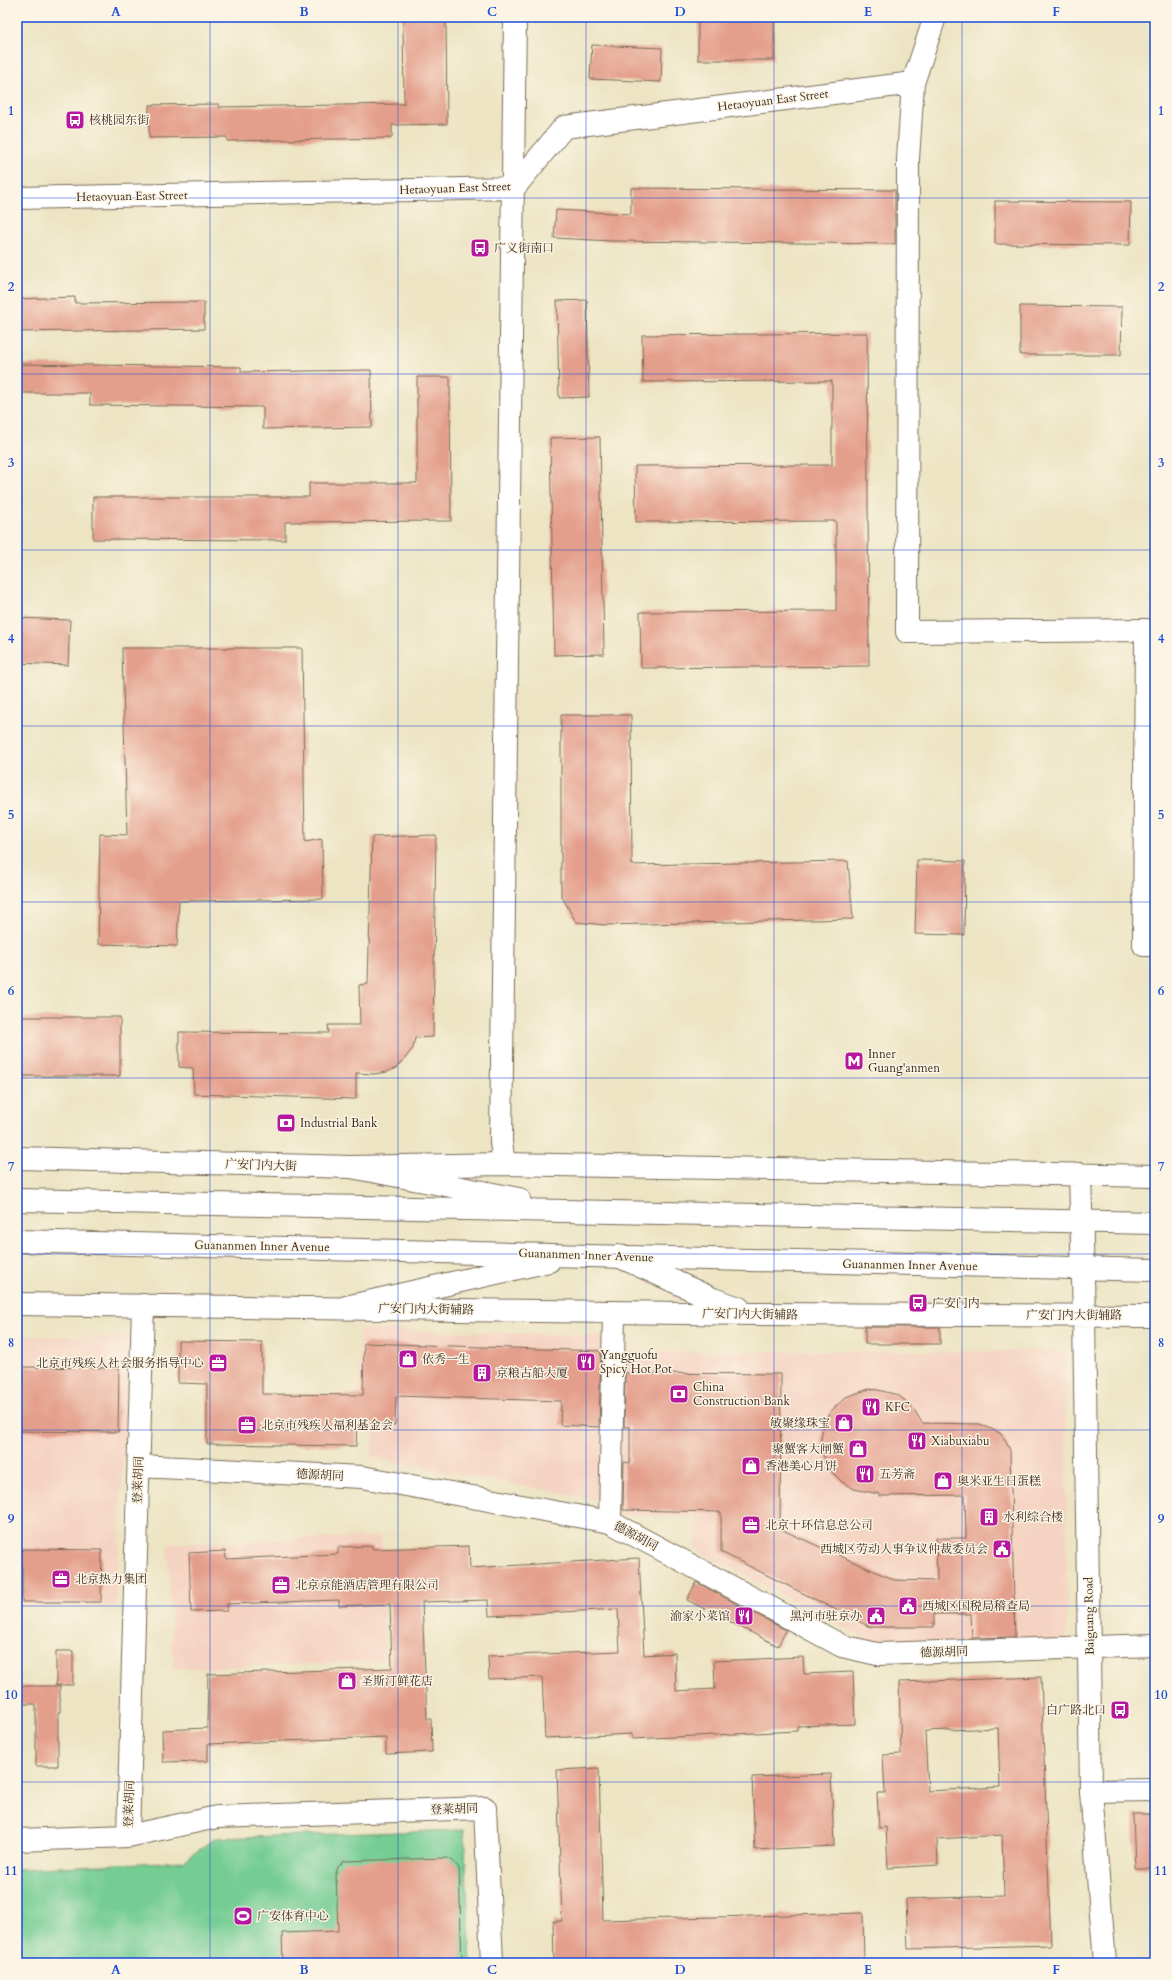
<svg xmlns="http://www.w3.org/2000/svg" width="1172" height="1980" viewBox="0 0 1172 1980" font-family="Cardo,'Noto Serif SC',serif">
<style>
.built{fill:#f5d3c2}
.green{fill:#74cd94;stroke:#587c59}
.building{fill:#e49f8c;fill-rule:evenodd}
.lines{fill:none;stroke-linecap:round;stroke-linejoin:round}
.street-casing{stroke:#796b58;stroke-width:24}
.secondary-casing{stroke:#796b58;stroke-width:24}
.primary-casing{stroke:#796b58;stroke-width:24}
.street{stroke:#fff;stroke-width:22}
.secondary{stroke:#fff;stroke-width:22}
.primary{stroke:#fff;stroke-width:22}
.grid{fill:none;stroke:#1d4ed8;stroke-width:1;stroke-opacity:0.55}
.labels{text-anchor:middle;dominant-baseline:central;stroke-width:3;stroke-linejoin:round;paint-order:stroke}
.street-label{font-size:12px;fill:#3b2a1e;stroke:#fcf5e5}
.poi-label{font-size:12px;fill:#3b2a1e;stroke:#fcf5e5;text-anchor:start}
.neatline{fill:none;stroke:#1d4ed8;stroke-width:1.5}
.grid-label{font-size:13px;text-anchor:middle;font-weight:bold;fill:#1d4ed8}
</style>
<rect width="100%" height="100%" fill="#fcf5e5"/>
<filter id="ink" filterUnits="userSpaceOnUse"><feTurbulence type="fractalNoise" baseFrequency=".025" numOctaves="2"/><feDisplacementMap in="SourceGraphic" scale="8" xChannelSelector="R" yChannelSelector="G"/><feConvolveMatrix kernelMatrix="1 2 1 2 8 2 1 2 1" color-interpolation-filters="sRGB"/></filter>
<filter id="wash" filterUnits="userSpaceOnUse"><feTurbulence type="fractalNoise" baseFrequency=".012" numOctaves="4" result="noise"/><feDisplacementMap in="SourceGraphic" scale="16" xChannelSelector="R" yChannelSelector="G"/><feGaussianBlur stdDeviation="0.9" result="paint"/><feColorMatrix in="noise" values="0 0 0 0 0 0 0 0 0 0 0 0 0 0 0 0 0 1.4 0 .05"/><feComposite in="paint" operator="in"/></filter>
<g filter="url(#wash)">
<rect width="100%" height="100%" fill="#ece4c3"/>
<!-- built -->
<path class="built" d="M 360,1329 L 606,1336 L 601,1500 L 372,1458 L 374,1428 L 358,1427 Z
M 17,1336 L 129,1337 L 116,1606 L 17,1606 Z
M 1066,1351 L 1067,1641 L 876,1644 L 695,1549 L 696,1517 L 618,1515 L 621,1352 Z
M 381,1536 L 385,1661 L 173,1669 L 168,1544 Z"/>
<!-- green -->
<path class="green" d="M 464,1830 L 471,1963 L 17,1963 L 17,1869 L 184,1861 L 215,1838 Z"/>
<g id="blocks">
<!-- building -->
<path class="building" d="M 403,17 L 446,17 L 447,124 L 392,125 L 392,138 L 227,141 L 227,137 L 149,138 L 149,105 L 219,104 L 219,107 L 404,104 Z
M 698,18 L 774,18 L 774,60 L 698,60 Z
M 592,45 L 662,48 L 661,82 L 590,79 Z
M 631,188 L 895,190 L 895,244 L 612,241 L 554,238 L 556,210 L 631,214 Z
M 995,201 L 1131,202 L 1130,245 L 995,244 Z
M 75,297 L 75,303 L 204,302 L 204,329 L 17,332 L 17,299 Z
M 587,300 L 589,397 L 559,398 L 557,301 Z
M 1020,306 L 1122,307 L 1121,355 L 1020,355 Z
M 867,333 L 869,666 L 641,668 L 640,612 L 836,611 L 836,521 L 636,522 L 635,466 L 832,465 L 832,381 L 643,382 L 642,335 Z
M 17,364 L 241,367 L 241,372 L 371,370 L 372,427 L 263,429 L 263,407 L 90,405 L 90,393 L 17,393 Z
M 417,377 L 450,377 L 451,521 L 285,522 L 285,540 L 93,539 L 93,497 L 309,497 L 309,483 L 417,483 Z
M 600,437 L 604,654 L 554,655 L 550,438 Z
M 17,618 L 70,620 L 68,665 L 17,663 Z
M 122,648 L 302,648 L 305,842 L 322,839 L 323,899 L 179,901 L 177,946 L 98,944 L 100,834 L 127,835 Z
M 561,715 L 631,715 L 632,865 L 848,861 L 853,919 L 605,925 L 576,922 L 561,895 Z
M 436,835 L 433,1037 L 415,1038 L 413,1048 L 406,1057 L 396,1068 L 387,1072 L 374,1074 L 356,1073 L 356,1099 L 194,1094 L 193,1068 L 179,1067 L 179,1032 L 329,1033 L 328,1025 L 360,1025 L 359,985 L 368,984 L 372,837 Z
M 917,860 L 965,861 L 964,935 L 915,934 Z
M 17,1017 L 120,1017 L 120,1076 L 17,1076 Z
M 865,1327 L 940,1327 L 940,1344 L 865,1344 Z
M 178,1341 L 262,1342 L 262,1394 L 363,1395 L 364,1343 L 601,1351 L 599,1427 L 560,1425 L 561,1401 L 396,1396 L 395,1425 L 357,1424 L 356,1446 L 207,1444 L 207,1384 L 178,1383 Z
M 17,1367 L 119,1368 L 118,1432 L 17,1431 Z
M 625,1373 L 781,1374 L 780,1529 L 894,1580 L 937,1581 L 936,1538 L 966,1538 L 965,1495 L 879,1496 L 879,1494 L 854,1489 L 842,1482 L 831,1471 L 824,1456 L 821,1440 L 823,1425 L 830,1412 L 846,1397 L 869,1389 L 878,1390 L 898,1395 L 907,1402 L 915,1411 L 922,1423 L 980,1424 L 1000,1433 L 1006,1441 L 1010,1450 L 1015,1637 L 972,1638 L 971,1614 L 934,1614 L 934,1627 L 870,1627 L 721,1552 L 721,1512 L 623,1510 L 624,1462 L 630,1463 L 630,1427 L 624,1427 Z
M 372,1546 L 373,1549 L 469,1546 L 470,1568 L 639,1558 L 644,1655 L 675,1653 L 676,1691 L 715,1689 L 714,1661 L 803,1657 L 804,1674 L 853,1672 L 855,1724 L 797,1726 L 797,1731 L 632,1739 L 632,1734 L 545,1738 L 542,1677 L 489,1679 L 488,1656 L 620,1651 L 618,1609 L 489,1616 L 488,1600 L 422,1602 L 427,1719 L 431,1719 L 432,1752 L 386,1754 L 386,1737 L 208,1744 L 208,1761 L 163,1762 L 162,1730 L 207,1728 L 208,1674 L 392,1668 L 390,1604 L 339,1606 L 339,1600 L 227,1604 L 227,1611 L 191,1612 L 189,1553 L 225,1551 L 226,1559 L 338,1554 L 338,1547 Z
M 22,1549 L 102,1550 L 101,1602 L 22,1602 Z
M 696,1582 L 786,1630 L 778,1646 L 687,1600 Z
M 56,1651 L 73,1651 L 73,1685 L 56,1685 Z
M 1041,1677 L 1051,1945 L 908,1949 L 906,1899 L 1004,1896 L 1002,1835 L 937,1839 L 938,1865 L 888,1868 L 886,1827 L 879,1828 L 877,1793 L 885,1793 L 883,1755 L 901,1754 L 899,1682 ZM 998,1728 L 1000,1787 L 928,1791 L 925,1731 Z
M 17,1686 L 60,1686 L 60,1712 L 58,1712 L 58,1766 L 36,1766 L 36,1704 L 17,1704 Z
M 599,1768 L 603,1920 L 863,1913 L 864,1963 L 554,1963 L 553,1921 L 562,1921 L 557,1770 Z
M 831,1774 L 834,1846 L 755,1850 L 752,1777 Z
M 1133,1814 L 1155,1814 L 1155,1869 L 1135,1869 Z
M 447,1858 L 452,1860 L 459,1868 L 462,1963 L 283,1963 L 282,1933 L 338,1931 L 336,1873 L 338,1867 L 344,1861 Z"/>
</g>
</g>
<g filter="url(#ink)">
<use href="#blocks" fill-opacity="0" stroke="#796b58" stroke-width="1"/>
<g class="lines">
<defs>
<path id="street" d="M 913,83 L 908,159 L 907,632 L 1146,630 L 1144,945 L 1155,945
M 17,198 L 514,188 L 564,127 L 913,83 L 935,17
M 504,1164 L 501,1142 L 515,17
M 139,1466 L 362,1477 L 610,1522 L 842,1646 L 877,1654 L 1155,1645
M 610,1522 L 614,1312
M 1091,1791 L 1155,1790
M 128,1836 L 143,1305
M 17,1840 L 128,1836 L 217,1817 L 485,1808 L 492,1963"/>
<path id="secondary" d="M 17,1158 L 351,1167 L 504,1164 L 1155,1176
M 1080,1174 L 1084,1315 L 1091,1791 L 1105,1963
M 618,1256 L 713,1299 L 739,1308
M 17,1304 L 755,1314 L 1155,1316"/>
<path id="primary" d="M 351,1167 L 519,1199
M 17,1200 L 1155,1223
M 17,1241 C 396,1249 776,1263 1155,1270
M 346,1307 L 549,1261"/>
</defs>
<!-- street casing -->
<use href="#street" class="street-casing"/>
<!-- secondary casing -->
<use href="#secondary" class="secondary-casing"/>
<!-- primary casing -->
<use href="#primary" class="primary-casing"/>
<!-- street -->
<use href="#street" class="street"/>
<!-- secondary -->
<use href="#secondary" class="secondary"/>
<!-- primary -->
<use href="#primary" class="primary"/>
</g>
</g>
<!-- grid -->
<path class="grid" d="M 210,17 L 210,1963M 398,17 L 398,1963M 586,17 L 586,1963M 774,17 L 774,1963M 962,17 L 962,1963M 17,198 L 1155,198M 17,374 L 1155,374M 17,550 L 1155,550M 17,726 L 1155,726M 17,902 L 1155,902M 17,1078 L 1155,1078M 17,1254 L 1155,1254M 17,1430 L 1155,1430M 17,1606 L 1155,1606M 17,1782 L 1155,1782"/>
<!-- icons -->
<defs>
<symbol id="bus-square" viewBox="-11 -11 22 22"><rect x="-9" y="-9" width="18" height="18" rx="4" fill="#b5179e" stroke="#fcf5e5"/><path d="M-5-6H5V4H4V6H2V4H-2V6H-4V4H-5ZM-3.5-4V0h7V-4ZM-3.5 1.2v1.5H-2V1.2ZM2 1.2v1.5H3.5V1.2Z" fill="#fff"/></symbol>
<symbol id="metro-square" viewBox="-11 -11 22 22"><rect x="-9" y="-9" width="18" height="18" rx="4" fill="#b5179e" stroke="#fcf5e5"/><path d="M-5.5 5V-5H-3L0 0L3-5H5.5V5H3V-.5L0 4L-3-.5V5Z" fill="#fff"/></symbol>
<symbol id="bank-square" viewBox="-11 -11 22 22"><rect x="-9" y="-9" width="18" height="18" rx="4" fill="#b5179e" stroke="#fcf5e5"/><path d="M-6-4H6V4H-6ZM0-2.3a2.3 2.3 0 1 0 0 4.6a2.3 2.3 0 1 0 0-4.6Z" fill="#fff"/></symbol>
<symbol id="shop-square" viewBox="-11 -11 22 22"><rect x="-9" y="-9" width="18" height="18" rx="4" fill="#b5179e" stroke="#fcf5e5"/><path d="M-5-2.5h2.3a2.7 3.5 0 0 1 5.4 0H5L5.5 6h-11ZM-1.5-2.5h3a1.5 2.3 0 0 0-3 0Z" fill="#fff"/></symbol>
<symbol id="restaurant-square" viewBox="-11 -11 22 22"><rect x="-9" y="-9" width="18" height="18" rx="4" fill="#b5179e" stroke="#fcf5e5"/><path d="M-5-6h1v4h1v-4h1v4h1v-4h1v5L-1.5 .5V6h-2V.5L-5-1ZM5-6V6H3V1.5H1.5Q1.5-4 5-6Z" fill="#fff"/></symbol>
<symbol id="office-square" viewBox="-11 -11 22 22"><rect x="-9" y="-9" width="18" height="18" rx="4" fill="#b5179e" stroke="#fcf5e5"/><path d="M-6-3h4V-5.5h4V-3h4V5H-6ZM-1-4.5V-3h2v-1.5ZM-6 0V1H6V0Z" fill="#fff"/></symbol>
<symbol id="building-square" viewBox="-11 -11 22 22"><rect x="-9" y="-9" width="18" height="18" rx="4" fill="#b5179e" stroke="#fcf5e5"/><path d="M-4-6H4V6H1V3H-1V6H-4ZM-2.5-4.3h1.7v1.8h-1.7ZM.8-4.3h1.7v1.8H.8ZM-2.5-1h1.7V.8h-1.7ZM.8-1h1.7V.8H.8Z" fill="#fff"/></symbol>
<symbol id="civic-square" viewBox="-11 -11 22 22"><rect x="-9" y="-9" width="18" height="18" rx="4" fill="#b5179e" stroke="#fcf5e5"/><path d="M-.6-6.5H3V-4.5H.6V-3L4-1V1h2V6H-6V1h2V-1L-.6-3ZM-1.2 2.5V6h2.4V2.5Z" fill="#fff"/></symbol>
<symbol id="stadium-square" viewBox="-11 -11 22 22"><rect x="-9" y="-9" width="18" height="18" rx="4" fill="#b5179e" stroke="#fcf5e5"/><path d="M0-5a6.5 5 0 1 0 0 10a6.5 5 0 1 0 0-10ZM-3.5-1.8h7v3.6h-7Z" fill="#fff"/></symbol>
</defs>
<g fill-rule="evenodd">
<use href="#bus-square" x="64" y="109" width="22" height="22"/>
<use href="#bus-square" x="469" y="237" width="22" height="22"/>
<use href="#metro-square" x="843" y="1050" width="22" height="22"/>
<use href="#bank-square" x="275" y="1112" width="22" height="22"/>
<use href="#bus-square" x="907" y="1292" width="22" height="22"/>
<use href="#shop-square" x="397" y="1348" width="22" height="22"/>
<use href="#restaurant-square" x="575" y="1351" width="22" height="22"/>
<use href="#office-square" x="207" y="1352" width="22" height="22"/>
<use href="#building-square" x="471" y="1362" width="22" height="22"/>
<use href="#bank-square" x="668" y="1383" width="22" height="22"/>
<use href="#restaurant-square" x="860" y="1396" width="22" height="22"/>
<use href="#shop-square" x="833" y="1412" width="22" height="22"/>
<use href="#office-square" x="236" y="1414" width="22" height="22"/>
<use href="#restaurant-square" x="906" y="1430" width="22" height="22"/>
<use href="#shop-square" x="847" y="1438" width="22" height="22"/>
<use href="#shop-square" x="740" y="1455" width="22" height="22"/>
<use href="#restaurant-square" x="854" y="1463" width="22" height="22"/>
<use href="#shop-square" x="932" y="1470" width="22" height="22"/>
<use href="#building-square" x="978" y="1506" width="22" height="22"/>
<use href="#office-square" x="740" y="1514" width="22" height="22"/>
<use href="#civic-square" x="991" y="1538" width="22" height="22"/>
<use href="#office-square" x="50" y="1568" width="22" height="22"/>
<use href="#office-square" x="270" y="1574" width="22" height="22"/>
<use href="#civic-square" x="897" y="1595" width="22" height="22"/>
<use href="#restaurant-square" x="733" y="1605" width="22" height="22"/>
<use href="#civic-square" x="865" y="1605" width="22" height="22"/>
<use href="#shop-square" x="336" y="1670" width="22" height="22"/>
<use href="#bus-square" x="1109" y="1699" width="22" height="22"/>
<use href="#stadium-square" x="232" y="1905" width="22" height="22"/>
</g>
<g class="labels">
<!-- street labels -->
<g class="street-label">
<text transform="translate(773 100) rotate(-7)">Hetaoyuan East Street</text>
<text transform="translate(455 188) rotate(-2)">Hetaoyuan East Street</text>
<text transform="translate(132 196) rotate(-1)">Hetaoyuan East Street</text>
<text transform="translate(261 1165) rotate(2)">广安门内大街</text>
<text transform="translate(262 1246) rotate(1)">Guananmen Inner Avenue</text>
<text transform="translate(586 1255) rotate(2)">Guananmen Inner Avenue</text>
<text transform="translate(910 1265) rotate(1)">Guananmen Inner Avenue</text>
<text transform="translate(426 1309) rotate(1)">广安门内大街辅路</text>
<text transform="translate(750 1314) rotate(1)">广安门内大街辅路</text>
<text x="1074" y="1315">广安门内大街辅路</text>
<text transform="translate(320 1475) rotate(3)">德源胡同</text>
<text transform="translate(138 1480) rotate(-88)">登莱胡同</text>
<text transform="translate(636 1536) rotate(28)">德源胡同</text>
<text transform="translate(1089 1616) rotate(-91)">Baiguang Road</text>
<text transform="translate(944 1652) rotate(-2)">德源胡同</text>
<text transform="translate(129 1804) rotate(-88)">登莱胡同</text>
<text transform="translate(454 1809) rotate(-2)">登莱胡同</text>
</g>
<!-- poi labels -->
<g class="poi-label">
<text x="89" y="120">核桃园东街</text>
<text x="494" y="248">广义街南口</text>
<text x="868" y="1054">Inner<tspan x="868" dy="14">Guang'anmen</tspan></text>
<text x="300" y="1123">Industrial Bank</text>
<text x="932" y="1303">广安门内</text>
<text x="600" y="1355">Yangguofu<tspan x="600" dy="14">Spicy Hot Pot</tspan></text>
<text x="422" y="1359">依秀一生</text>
<text x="204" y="1363" text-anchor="end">北京市残疾人社会服务指导中心</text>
<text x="496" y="1373">京粮古船大厦</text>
<text x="693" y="1387">China<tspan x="693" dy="14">Construction Bank</tspan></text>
<text x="885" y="1407">KFC</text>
<text x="830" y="1423" text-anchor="end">敏聚缘珠宝</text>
<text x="261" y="1425">北京市残疾人福利基金会</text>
<text x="931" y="1441">Xiabuxiabu</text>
<text x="844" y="1449" text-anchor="end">聚蟹客大闸蟹</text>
<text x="765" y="1466">香港美心月饼</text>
<text x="879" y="1474">五芳斋</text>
<text x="957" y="1481">奥米亚生日蛋糕</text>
<text x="1003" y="1517">水利综合楼</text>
<text x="765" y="1525">北京十环信息总公司</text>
<text x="988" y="1549" text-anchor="end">西城区劳动人事争议仲裁委员会</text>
<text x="75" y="1579">北京热力集团</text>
<text x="295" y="1585">北京京能酒店管理有限公司</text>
<text x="922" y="1606">西城区国税局稽查局</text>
<text x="730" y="1616" text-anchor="end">渝家小菜馆</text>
<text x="862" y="1616" text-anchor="end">黑河市驻京办</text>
<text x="361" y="1681">圣斯汀鲜花店</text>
<text x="1106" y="1710" text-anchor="end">白广路北口</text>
<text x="257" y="1916">广安体育中心</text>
</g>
</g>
<!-- margin -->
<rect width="1172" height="1980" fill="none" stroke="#fcf5e5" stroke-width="44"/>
<rect x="22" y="22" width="1128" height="1936" class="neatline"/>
<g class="grid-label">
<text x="116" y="16">A</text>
<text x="304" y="16">B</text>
<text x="492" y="16">C</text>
<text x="680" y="16">D</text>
<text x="868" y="16">E</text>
<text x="1056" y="16">F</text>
<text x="11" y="115">1</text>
<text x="1161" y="115">1</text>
<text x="11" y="291">2</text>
<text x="1161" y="291">2</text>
<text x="11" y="467">3</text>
<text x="1161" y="467">3</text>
<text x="11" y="643">4</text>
<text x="1161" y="643">4</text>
<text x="11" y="819">5</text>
<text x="1161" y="819">5</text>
<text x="11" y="995">6</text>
<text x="1161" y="995">6</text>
<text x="11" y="1171">7</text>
<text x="1161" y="1171">7</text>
<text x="11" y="1347">8</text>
<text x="1161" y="1347">8</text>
<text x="11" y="1523">9</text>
<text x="1161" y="1523">9</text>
<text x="11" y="1699">10</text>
<text x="1161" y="1699">10</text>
<text x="11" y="1875">11</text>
<text x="1161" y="1875">11</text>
<text x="116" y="1974">A</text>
<text x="304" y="1974">B</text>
<text x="492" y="1974">C</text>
<text x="680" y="1974">D</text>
<text x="868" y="1974">E</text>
<text x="1056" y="1974">F</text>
</g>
</svg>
